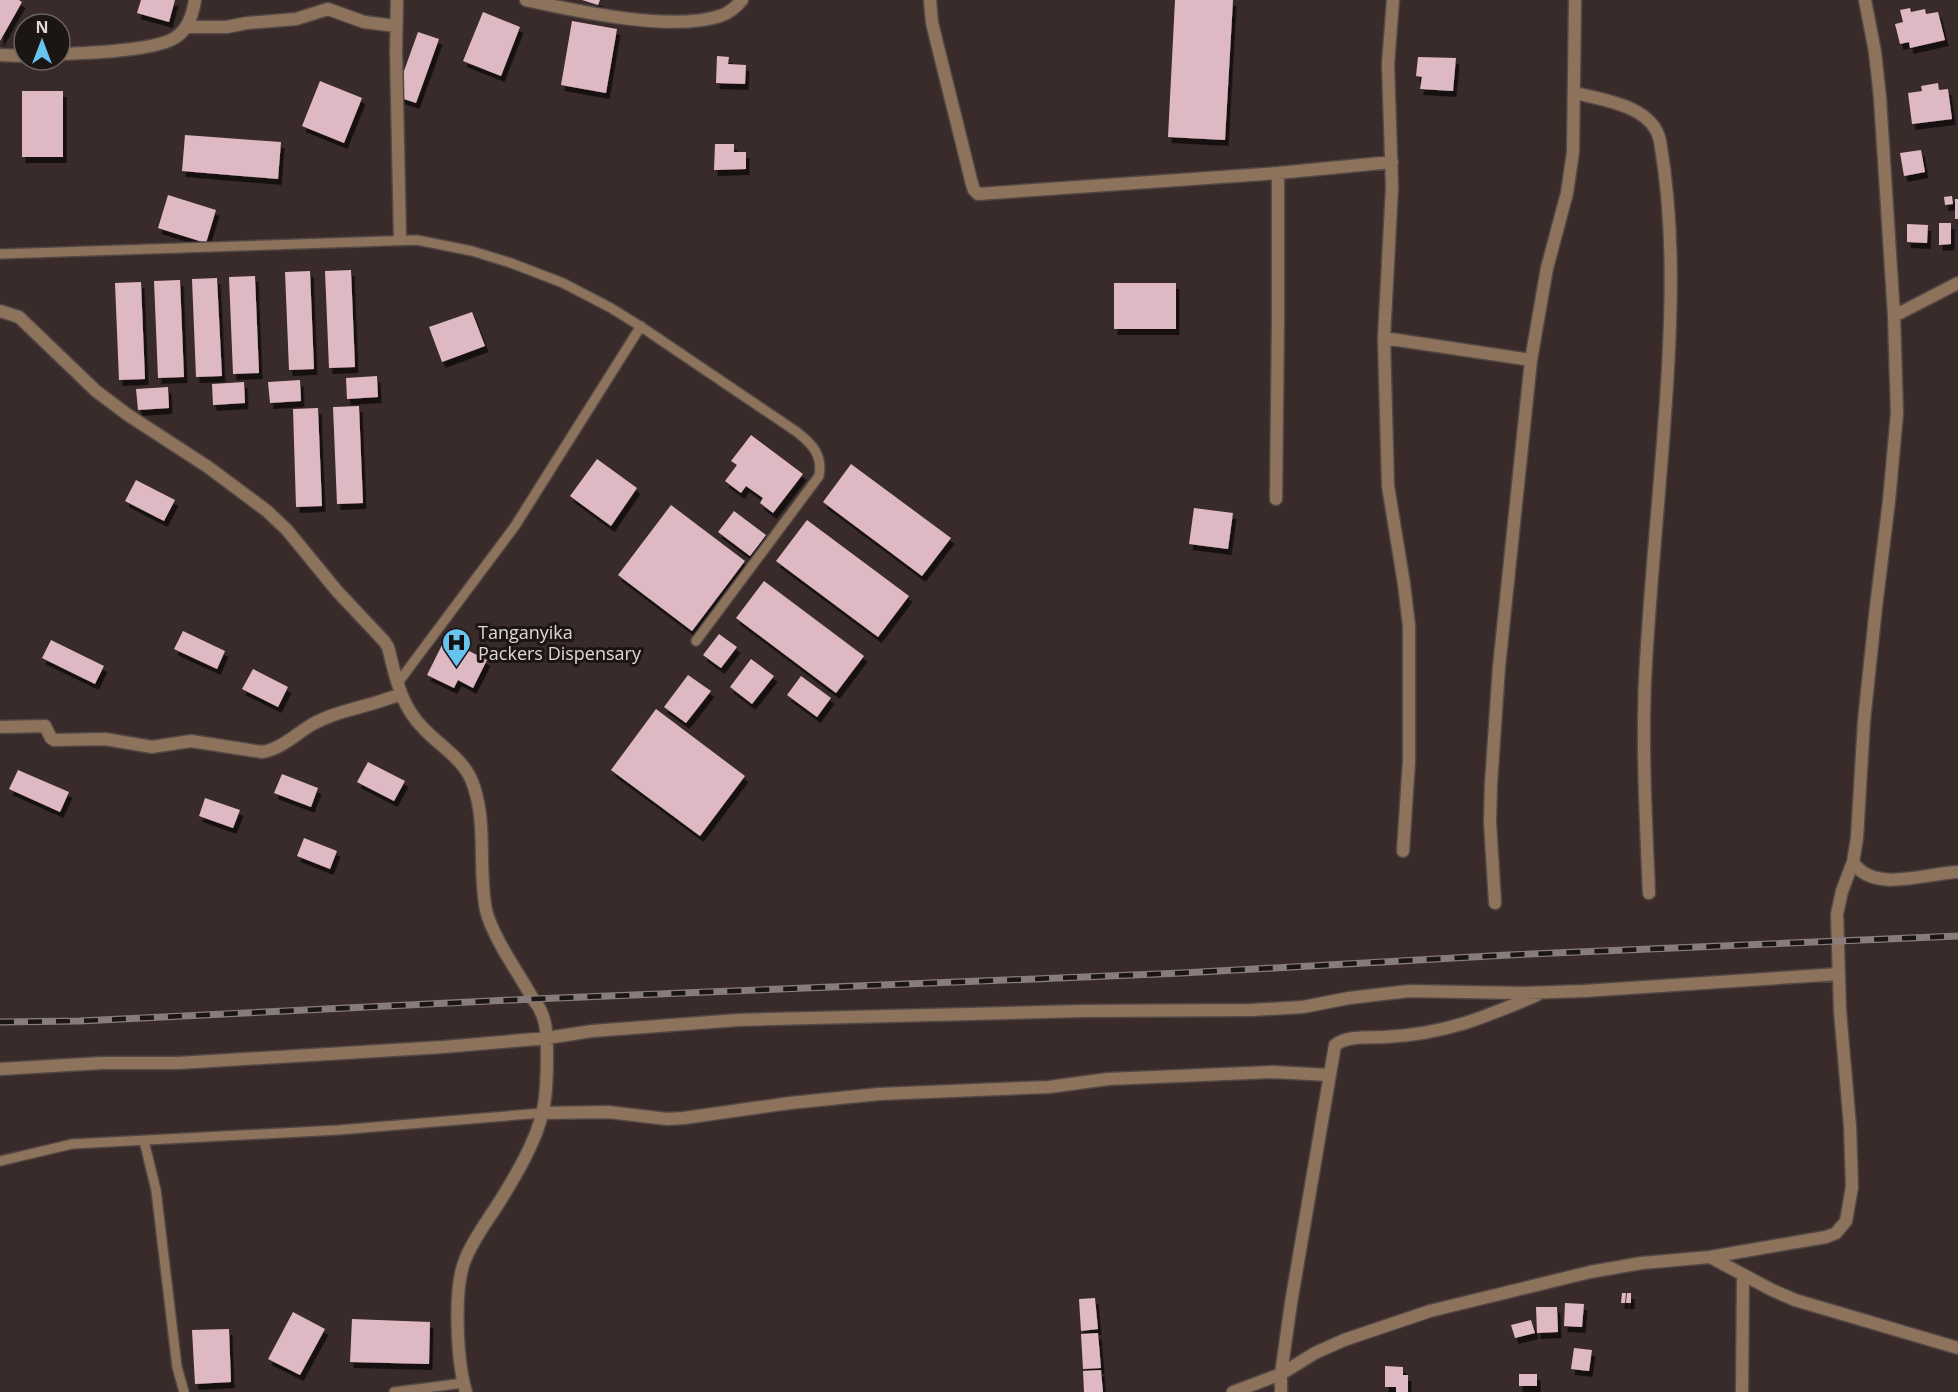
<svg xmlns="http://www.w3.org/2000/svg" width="1958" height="1392" viewBox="0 0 1958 1392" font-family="'Open Sans',sans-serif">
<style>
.building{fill:#deb9c4;filter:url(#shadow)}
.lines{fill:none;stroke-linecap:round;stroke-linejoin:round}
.lane-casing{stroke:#534745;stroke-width:12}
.street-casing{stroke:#534745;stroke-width:15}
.lane{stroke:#8d735c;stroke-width:9}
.street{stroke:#8d735c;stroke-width:12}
.rail-casing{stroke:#887d7b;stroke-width:7}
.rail{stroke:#1b1514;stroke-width:4.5;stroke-dasharray:14;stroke-linecap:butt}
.labels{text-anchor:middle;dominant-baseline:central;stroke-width:6;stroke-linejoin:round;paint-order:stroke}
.poi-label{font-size:18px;fill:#e0d7d5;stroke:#1b1514;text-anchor:start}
</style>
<defs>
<filter id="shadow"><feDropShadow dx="3.5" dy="6" stdDeviation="0" flood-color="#0009"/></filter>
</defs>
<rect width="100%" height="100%" fill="#382b29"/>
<!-- building -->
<path class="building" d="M 0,0 L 19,0 L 22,2 L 0,41 Z
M 141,0 L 175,0 L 169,22 L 137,13 Z
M 582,0 L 600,0 L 598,5 Z
M 1175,0 L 1233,0 L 1225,140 L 1168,137 Z
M 1910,8 L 1911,12 L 1925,9 L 1926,14 L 1938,12 L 1945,40 L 1910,48 L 1909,42 L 1900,44 L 1895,24 L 1903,22 L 1900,10 Z
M 483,12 L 520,27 L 501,76 L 463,61 Z
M 572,21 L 617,29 L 606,93 L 561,85 Z
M 418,32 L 439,39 L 416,103 L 395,96 Z
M 717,56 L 729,57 L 728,64 L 746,65 L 745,84 L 716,83 Z
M 1418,57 L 1456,58 L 1453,91 L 1420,89 L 1422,77 L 1416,76 Z
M 320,81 L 362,98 L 344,143 L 302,126 Z
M 1938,83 L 1939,90 L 1948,89 L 1952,119 L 1912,124 L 1908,93 L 1922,91 L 1921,86 Z
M 22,91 L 63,91 L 63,157 L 22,157 Z
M 185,135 L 281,142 L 278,179 L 182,171 Z
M 715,144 L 734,144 L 734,152 L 746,152 L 746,169 L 714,170 Z
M 1921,150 L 1925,172 L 1904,176 L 1900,153 Z
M 168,195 L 216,210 L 206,243 L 158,228 Z
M 1952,196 L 1953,204 L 1945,205 L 1944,197 Z
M 1955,199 L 1958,199 L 1958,219 L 1955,219 Z
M 1939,223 L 1951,223 L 1951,244 L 1939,245 Z
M 1907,224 L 1928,225 L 1927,243 L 1907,242 Z
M 351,270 L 355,367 L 329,368 L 325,271 Z
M 310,271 L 314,369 L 289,370 L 285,272 Z
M 255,276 L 259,373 L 233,374 L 229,277 Z
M 217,278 L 222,376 L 196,377 L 192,279 Z
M 180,280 L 184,377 L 158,378 L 154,281 Z
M 141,282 L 145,379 L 119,380 L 115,283 Z
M 1114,283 L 1176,283 L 1176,329 L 1114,329 Z
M 472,312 L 485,346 L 442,362 L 429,327 Z
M 377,376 L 378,397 L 347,399 L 346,378 Z
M 300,380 L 301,401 L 270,403 L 268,382 Z
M 244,382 L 245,403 L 213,405 L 212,384 Z
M 168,387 L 169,408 L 138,410 L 136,389 Z
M 359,406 L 363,503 L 337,504 L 333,407 Z
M 318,408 L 322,506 L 296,507 L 293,409 Z
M 751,435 L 803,474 L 773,513 L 760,503 L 763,498 L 746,486 L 741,493 L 725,481 L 737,465 L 731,461 Z
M 597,459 L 637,488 L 611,526 L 570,496 Z
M 851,464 L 951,538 L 922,576 L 823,502 Z
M 136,480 L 175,500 L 164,521 L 125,501 Z
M 671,505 L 745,561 L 692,631 L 618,575 Z
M 1194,508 L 1233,513 L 1228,549 L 1189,544 Z
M 734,511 L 766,535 L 750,556 L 718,532 Z
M 807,520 L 909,596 L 878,637 L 776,561 Z
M 764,581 L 864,656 L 836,693 L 736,618 Z
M 183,631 L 225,651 L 217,669 L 174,649 Z
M 719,634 L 737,647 L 721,668 L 703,655 Z
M 445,639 L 487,660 L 473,688 L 458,680 L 454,688 L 427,675 Z
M 51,640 L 104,666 L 95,684 L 42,658 Z
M 751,659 L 774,676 L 752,704 L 730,687 Z
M 253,669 L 288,687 L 278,707 L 242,689 Z
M 688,675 L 711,691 L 686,723 L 664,707 Z
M 801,676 L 831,698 L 817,717 L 787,695 Z
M 656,709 L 745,776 L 700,836 L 611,770 Z
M 368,762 L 405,781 L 394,801 L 357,782 Z
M 18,770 L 69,792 L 60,812 L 9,789 Z
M 282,774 L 318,788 L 311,807 L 274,793 Z
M 205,798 L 240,810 L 233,828 L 199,816 Z
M 304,838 L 337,851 L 330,869 L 297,856 Z
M 1622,1293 L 1626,1293 L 1625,1303 L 1621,1303 Z
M 1627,1293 L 1631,1293 L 1631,1303 L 1626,1303 Z
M 1095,1298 L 1098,1329 L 1081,1331 L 1079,1299 Z
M 1565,1303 L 1584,1304 L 1582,1327 L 1564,1326 Z
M 1536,1307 L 1557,1307 L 1558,1332 L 1537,1333 Z
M 293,1312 L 325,1329 L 300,1375 L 268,1359 Z
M 352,1319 L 430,1322 L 429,1364 L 350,1362 Z
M 1531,1320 L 1535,1333 L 1515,1338 L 1511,1325 Z
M 229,1329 L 231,1382 L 195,1384 L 192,1330 Z
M 1098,1333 L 1101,1368 L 1083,1369 L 1081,1334 Z
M 1574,1348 L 1592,1350 L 1589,1371 L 1571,1369 Z
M 1385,1366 L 1403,1367 L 1403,1375 L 1408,1375 L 1408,1392 L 1396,1392 L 1396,1387 L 1385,1387 Z
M 1101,1370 L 1103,1392 L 1084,1392 L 1083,1371 Z
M 1519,1374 L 1537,1374 L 1537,1386 L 1519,1386 Z"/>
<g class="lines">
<defs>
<path id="lane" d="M 0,254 L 417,240 L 472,251 L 511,263 L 563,283 L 611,308 L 640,326 L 797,432 C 812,444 823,455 819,476 L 696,641
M 397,684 L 515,526 L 641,326
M 144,1141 L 156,1190 L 177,1367 L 184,1392
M 0,1161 L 72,1144 L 338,1130 L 542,1113
M 394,1392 L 464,1383"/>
<path id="street" d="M 397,0 L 396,51 L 400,239
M 526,0 C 576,11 671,32 720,16 C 729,13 736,7 742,0
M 930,0 L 932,23 L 972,184 L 974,190 L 978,194 L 1278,173 L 1392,162
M 1393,0 L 1388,64 L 1392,187 L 1384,338 L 1388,486 L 1404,584 L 1409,626 L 1409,761 L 1403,851
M 186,27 L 227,27 L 247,23 L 296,19 L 328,9 L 364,22 L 396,26
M 60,54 C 86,53 157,51 176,37 C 188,29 193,13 195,0
M 0,55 L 24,56
M 1575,93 C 1604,100 1653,106 1660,141 C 1674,222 1672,303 1667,385 C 1661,483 1650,581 1645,680 C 1642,751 1646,822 1649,893
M 0,311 L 19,317 L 96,391 L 128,415 L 208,467 L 267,511 L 287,530 L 337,591 L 384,641 L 388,647 C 396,678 400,705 424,729 C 442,748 466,760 474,787 C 487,826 478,870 486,910 C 492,936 519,974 533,999 C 547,1015 547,1034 547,1055 C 547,1073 547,1092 543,1110 C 537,1140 516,1175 500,1201 C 488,1220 473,1239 465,1260 C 453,1289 457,1362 466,1392
M 1894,316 L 1958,283
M 1384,338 L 1531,360
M 1276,499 L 1278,317 L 1278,173
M 0,727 L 45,726 L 51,738 L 54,740 L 105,739 L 152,747 L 191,741 L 262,752 C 281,749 295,735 311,725 C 339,709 371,707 400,694
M 1853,862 C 1873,894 1927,873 1958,872
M 1495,903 L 1490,822 L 1491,784 L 1499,667 L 1531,360 L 1547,268 L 1567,193 L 1573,152 L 1575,0
M 0,1069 L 102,1063 L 178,1063 L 443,1047 L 547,1038 L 592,1031 L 738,1020 L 1080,1011 L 1251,1010 L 1303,1007 L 1349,998 L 1409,991 L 1521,993 L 1584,991 L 1839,974
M 542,1113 L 608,1112 L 667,1119 L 684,1118 L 790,1103 L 879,1094 L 1049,1087 L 1108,1079 L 1273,1072 L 1329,1075
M 1710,1257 L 1772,1290 L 1795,1300 L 1958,1348
M 1233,1392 L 1281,1374 L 1315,1353 L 1344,1340 L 1430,1311 L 1590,1272 L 1642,1263 L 1710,1257 L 1826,1237 L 1836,1233 L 1846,1221 L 1852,1187 L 1850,1126 L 1840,1011 L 1837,914 L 1842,891 L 1853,862 L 1857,838 L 1864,721 L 1876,607 L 1889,501 L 1897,413 L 1894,316 L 1880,98 L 1875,52 L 1865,0
M 1281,1392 L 1281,1374 L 1291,1303 L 1335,1045 C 1348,1035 1370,1038 1385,1037 C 1445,1034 1483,1018 1537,995
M 1742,1392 L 1743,1275"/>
</defs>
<!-- lane casing -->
<use href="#lane" class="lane-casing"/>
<!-- street casing -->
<use href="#street" class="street-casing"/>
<!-- lane -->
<use href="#lane" class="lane"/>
<!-- street -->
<use href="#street" class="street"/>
<defs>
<path id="rail" d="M 0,1022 L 80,1021 L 533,999 L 1182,973 L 1508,955 L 1958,936"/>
</defs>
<!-- rail casing -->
<use href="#rail" class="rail-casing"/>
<!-- rail -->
<use href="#rail" class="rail"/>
</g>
<!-- icons -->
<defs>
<symbol id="hospital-pin" viewBox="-11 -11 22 30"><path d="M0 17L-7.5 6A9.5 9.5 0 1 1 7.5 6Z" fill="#66c4ef" stroke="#1b1514"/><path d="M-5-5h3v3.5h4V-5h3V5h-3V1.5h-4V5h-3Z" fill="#111"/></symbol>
</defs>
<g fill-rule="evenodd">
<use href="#hospital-pin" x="440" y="626" width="33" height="45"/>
</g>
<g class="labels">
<!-- poi labels -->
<g class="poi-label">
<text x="478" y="632">Tanganyika<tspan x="478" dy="21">Packers Dispensary</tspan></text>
</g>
</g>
<!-- north arrow -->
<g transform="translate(42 42)"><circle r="28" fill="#1b1514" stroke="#6a6361" stroke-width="1.5"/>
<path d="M0-4.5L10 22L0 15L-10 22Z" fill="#66c4ef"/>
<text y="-9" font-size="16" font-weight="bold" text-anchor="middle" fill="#e0d7d5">N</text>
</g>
</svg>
